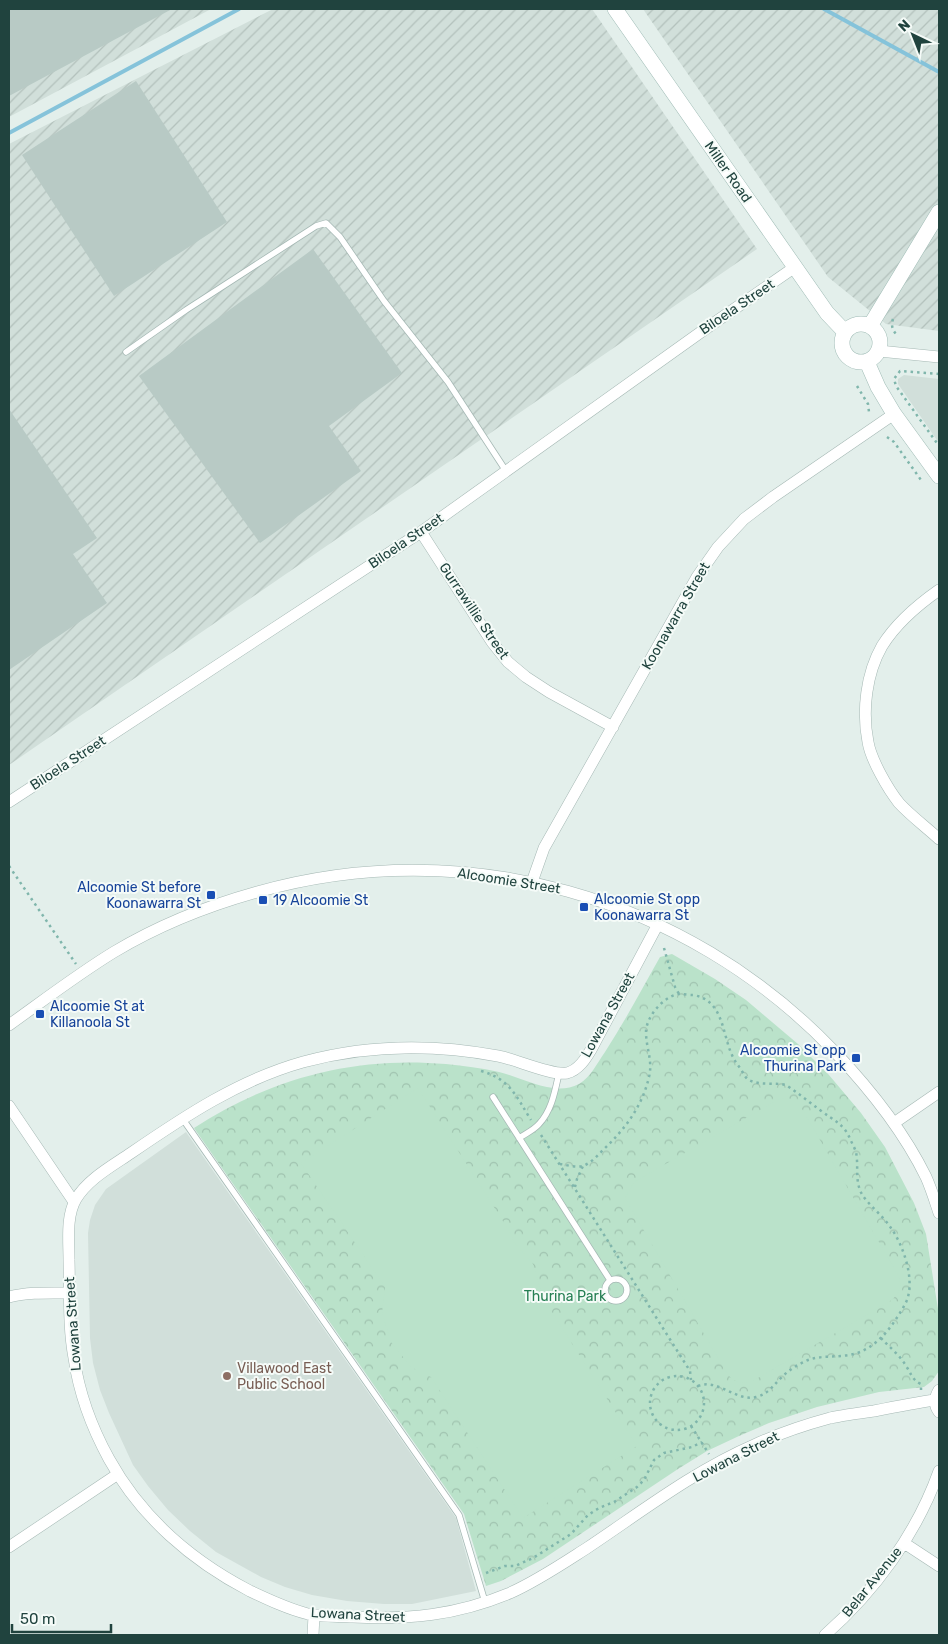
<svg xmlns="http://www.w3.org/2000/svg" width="948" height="1644" viewBox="0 0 948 1644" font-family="Rubik,sans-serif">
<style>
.built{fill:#d1dfda}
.industrial{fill:url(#industrial-furrows)}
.park{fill:url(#park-crowns)}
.pitch{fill:#bae2ca}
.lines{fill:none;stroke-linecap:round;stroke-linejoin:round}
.stream{stroke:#85c3da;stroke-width:4}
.building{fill:#b8cac5}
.lane-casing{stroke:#a5b8b4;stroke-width:7}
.street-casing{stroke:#a5b8b4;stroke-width:12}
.secondary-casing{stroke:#a0bcb6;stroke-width:16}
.path{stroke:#80b6ac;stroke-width:2.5;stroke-dasharray:2.5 4;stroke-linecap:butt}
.lane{stroke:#fff;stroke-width:5.5}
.street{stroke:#fff;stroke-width:11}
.secondary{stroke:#fff;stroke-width:15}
.transit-dot{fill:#1a4fb4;stroke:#f5fbf8;stroke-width:2}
.education-dot{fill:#8d6e63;stroke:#f5fbf8;stroke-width:2}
.labels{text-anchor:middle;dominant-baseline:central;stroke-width:4;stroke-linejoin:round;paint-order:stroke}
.street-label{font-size:14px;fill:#20433e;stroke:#f5fbf8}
.transit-label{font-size:14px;fill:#164399;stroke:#f5fbf8;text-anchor:start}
.park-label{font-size:14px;fill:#257f53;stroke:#f5fbf8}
.education-label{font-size:14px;fill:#785e54;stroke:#f5fbf8;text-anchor:start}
</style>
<defs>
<pattern id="industrial-furrows" width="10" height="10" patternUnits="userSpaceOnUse" patternTransform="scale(1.25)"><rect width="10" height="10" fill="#d1dfda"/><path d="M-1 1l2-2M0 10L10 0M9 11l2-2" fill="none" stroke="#b3c1bc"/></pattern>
<pattern id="park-crowns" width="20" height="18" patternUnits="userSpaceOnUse" patternTransform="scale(1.25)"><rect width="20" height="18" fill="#bae2ca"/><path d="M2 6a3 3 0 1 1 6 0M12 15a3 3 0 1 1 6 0" fill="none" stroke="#a0c3af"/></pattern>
</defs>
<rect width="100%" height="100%" fill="#e3efeb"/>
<!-- built -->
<path class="built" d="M 904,375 L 939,379 L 939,443 L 898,384 L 898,379 Z
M 186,1132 L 456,1518 L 476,1591 L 412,1604 L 384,1604 L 347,1601 L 312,1595 L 285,1587 L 261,1577 L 216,1552 L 190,1531 L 168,1510 L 148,1486 L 133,1465 L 109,1413 L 100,1390 L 93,1363 L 90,1338 L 88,1233 L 90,1220 L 95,1205 L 106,1189 Z"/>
<!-- industrial -->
<path class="industrial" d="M 9,9 L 211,9 L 9,117 Z
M 273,9 L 592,9 L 757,249 L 9,765 L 9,144 Z
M 643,9 L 939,9 L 939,331 L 886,324 L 828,277 Z"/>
<!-- park -->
<path class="park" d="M 672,954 L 715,979 L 746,1000 L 798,1044 L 829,1075 L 861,1113 L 885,1147 L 914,1203 L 926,1234 L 938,1309 L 939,1371 L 932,1381 L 924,1387 L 879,1392 L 817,1407 L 769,1423 L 739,1436 L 707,1451 L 678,1469 L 543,1559 L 501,1581 L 486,1586 L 464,1514 L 194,1128 C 271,1078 354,1056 446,1064 C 464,1066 481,1068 499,1072 C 524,1078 554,1097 579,1084 C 591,1077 597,1063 605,1052 C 625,1021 642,989 660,957 Z"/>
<!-- pitch -->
<path class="pitch" d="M 418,1088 L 513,1237 L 512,1240 L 533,1264 L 543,1298 L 637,1446 L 523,1518 L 431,1377 L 411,1367 L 391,1342 L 382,1313 L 385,1287 L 301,1163 Z
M 781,1098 L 792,1099 L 802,1109 L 898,1275 C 903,1287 899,1295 889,1302 L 751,1382 C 741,1384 735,1382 728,1375 L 625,1198 L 634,1182 Z"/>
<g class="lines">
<!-- stream -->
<path class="stream" d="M 824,9 L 939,72
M 9,133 L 239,9"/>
</g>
<!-- building -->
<path class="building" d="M 9,9 L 172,9 L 9,96 Z
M 136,81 L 227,222 L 114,296 L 22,155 Z
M 313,249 L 402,373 L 329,426 L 361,471 L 260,543 L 139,376 Z
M 9,409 L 97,538 L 73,554 L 107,603 L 9,670 Z"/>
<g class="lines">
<defs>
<path id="lane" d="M 126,352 L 186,310 L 316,226 L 326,223 L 340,237 L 384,301 L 448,382 L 506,471
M 493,1097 L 610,1280
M 182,1118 L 459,1515 L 485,1602
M 519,1138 C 525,1134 534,1130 539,1124 C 552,1110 555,1091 559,1073
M605 1290a11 11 0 1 1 22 0a11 11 0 1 1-22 0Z"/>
<path id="street" d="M 879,351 L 939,357
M 421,532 L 492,642 L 508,662 L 526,677 L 549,692 L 613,727
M 939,590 C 919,604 895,625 882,646 C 866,674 862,711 868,742 C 871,760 888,789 899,803 C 911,816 926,827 939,839
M 9,802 L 421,532 L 701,332 L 795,267
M 532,882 L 544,848 L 697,577 L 718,547 L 744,519 L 773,497 L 894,414
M 658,924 L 592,1048 C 586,1058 579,1070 567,1073 C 552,1076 515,1059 498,1056 C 434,1044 366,1045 303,1062 C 239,1080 185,1116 131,1153 C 112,1166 88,1179 76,1199 C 66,1216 69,1240 69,1260 C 70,1292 68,1326 74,1358 C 79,1393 92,1428 109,1459 C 141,1517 192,1561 250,1591 C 269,1600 288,1609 308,1614 C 322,1617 338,1616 353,1617 C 409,1620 457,1615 510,1593 C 537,1581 562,1564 587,1548 C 641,1512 694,1471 754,1445 C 778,1434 804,1425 830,1418 C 844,1415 859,1413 874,1411 C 894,1407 914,1403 935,1400
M 9,1025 C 44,1000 78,974 114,952 C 159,925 207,906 257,892 C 464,833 686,896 834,1051 C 870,1089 903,1130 926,1177 C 931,1188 935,1201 939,1213
M 9,1106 L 74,1202
M 894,1123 L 939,1092
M 9,1297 C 28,1292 49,1293 70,1293
M 939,1390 C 934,1398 934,1405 939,1412
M 904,1543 L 939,1566
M 9,1547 L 118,1474
M 313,1635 L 314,1615
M 825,1635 C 875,1591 917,1533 939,1471"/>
<path id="secondary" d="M 615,9 L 827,313 L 845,332
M842 343a19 19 0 1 1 38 0a19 19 0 1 1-38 0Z
M 870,326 L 939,212
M 867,362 L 878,387 L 894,414 L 939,476"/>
</defs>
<!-- lane casing -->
<use href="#lane" class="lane-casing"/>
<!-- street casing -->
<use href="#street" class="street-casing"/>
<!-- secondary casing -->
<use href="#secondary" class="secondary-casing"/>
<!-- path -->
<path class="path" d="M 893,319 C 891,325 892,330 897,335
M 939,374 L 900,371 L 894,379 L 896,386 L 939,446
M 857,386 L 868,404 L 869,412
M 887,437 L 894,442 L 921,480
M 9,866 L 76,964
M 664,948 L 675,987 L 679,994
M 481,1071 C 510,1079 516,1096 531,1120
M 541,1135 L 690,1371 L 691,1380
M 560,1164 C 567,1165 576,1168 583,1166 C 591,1163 597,1156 603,1150 C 625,1129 642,1107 649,1077 C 653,1061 646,1048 646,1032 C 646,1017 663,997 678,994 C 683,994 689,995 693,995 C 724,1000 722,1034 732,1055 C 734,1060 737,1064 740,1068 C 743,1072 745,1078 749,1080 C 761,1086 774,1082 786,1085 C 798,1093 809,1102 820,1110 C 834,1121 844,1123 851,1141 C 853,1145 855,1149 856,1152 C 859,1167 854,1182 863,1196 C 871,1207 883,1216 891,1228 C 903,1245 915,1278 907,1300 C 904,1307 900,1313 896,1319 C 887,1333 875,1346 860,1352 C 842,1359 825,1354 808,1360 C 799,1364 790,1369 783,1376 C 774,1384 769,1394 756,1397 C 736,1402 718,1378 698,1386
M 575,1187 L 577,1179 L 583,1166
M 881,1338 C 889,1347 900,1355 906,1366 C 911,1373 912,1380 921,1384 L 921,1391
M650 1403a27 27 0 1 1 54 0a27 27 0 1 1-54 0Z
M 691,1426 L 709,1454
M 486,1573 L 505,1566 L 515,1566 L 533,1558 L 571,1534 L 588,1515 L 599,1508 L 614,1502 L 637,1487 L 644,1480 L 654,1460 L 664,1453 L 692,1447 L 702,1442"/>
<!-- lane -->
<use href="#lane" class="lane"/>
<!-- street -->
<use href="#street" class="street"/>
<!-- secondary -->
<use href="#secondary" class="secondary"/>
</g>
<!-- markers -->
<g class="transit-dot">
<rect x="206" y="890" width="10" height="10" rx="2.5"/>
<rect x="258" y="895" width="10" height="10" rx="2.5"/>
<rect x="579" y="902" width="10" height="10" rx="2.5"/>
<rect x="35" y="1009" width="10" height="10" rx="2.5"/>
<rect x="851" y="1053" width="10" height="10" rx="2.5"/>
</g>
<circle class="education-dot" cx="227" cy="1376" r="5"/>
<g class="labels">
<!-- street labels -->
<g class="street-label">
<text transform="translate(728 172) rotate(55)">Miller Road</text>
<text transform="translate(737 307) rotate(-34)">Biloela Street</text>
<text transform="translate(406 541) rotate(-34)">Biloela Street</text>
<text transform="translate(474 611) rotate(56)">Gurrawillie Street</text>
<text transform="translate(676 616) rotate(-60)">Koonawarra Street</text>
<text transform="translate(68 763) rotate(-33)">Biloela Street</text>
<text transform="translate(509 881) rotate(9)">Alcoomie Street</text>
<text transform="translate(608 1015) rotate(-61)">Lowana Street</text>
<text transform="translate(73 1324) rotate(-94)">Lowana Street</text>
<text transform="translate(736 1457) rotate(-27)">Lowana Street</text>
<text transform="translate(872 1582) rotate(-51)">Belar Avenue</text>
<text transform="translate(358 1615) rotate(3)">Lowana Street</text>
</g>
<!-- transit labels -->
<g class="transit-label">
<text x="201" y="887" text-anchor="end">Alcoomie St before<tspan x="201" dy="16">Koonawarra St</tspan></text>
<text x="594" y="899">Alcoomie St opp<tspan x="594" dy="16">Koonawarra St</tspan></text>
<text x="273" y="900">19 Alcoomie St</text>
<text x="50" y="1006">Alcoomie St at<tspan x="50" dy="16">Killanoola St</tspan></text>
<text x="846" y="1050" text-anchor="end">Alcoomie St opp<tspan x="846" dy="16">Thurina Park</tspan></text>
</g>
<!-- park labels -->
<g class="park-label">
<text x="565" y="1296">Thurina Park</text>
</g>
<!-- education labels -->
<g class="education-label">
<text x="237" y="1368">Villawood East<tspan x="237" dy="16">Public School</tspan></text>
</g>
</g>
<!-- border -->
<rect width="948" height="1644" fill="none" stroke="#20433e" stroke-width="20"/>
<!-- north arrow -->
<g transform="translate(913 35) rotate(317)" stroke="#f5fbf8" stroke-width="4" paint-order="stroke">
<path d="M0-4L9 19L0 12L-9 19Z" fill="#20433e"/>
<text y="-8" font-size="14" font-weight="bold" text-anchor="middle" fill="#20433e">N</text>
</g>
<!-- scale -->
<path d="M12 1624v8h99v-8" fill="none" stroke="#20433e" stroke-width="2.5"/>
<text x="20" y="1624" font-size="15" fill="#20433e" stroke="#f5fbf8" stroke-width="4" paint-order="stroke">50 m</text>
</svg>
